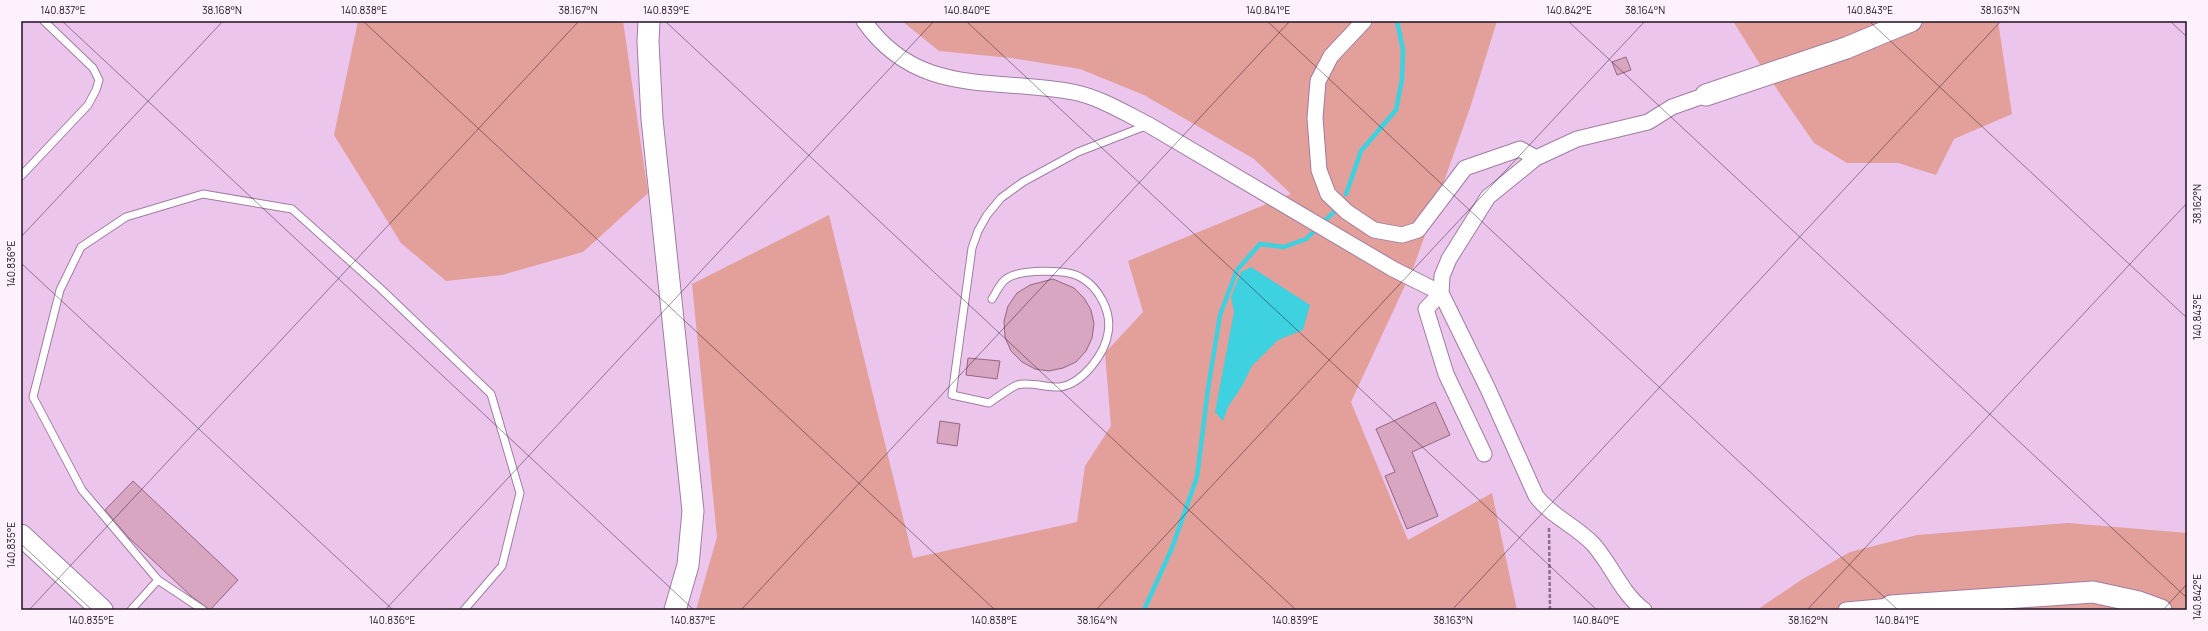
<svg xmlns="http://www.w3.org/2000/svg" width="2208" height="631" viewBox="0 0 2208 631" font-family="Manrope,sans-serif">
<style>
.green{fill:#e39f99}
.water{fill:#3ed1df}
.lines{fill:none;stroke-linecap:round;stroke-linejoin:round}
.stream{stroke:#3ed1df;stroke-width:4.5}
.building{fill:#d8a6c1;stroke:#946680}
.lane-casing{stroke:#a07da2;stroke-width:9}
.street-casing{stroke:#a07da2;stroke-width:17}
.secondary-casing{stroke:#a07da2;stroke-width:23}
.path{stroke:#8a6f8b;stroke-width:2.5;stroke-dasharray:4 2;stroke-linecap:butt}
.lane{stroke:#fff;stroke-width:7}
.street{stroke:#fff;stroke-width:15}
.secondary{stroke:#fff;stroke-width:21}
.ticks{fill:none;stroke:#1f1220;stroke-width:1;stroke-opacity:0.45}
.neatline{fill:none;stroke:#1f1220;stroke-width:1.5}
.ticks-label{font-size:10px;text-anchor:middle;fill:#1f1220}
</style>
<rect width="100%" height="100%" fill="#ecc5ed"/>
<!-- green -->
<path class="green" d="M 358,21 L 623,21 L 648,193 L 583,252 L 502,275 L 446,281 L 401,243 L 334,135 Z
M 902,21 L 1497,21 L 1470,108 L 1414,266 L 1351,402 L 1408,540 L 1492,493 L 1517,610 L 696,610 L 717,537 L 692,284 L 829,215 L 913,558 L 1077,522 L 1085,466 L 1111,426 L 1105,353 L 1143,312 L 1128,261 L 1291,194 L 1254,159 L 1144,95 L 1080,69 L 1011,58 L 939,51 Z
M 1733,21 L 1998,21 L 2012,114 L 1954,139 L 1936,175 L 1898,163 L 1847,163 L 1814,143 L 1761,66 Z
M 2068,523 L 2187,533 L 2187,610 L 1757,610 L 1801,580 L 1850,552 L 1917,535 Z"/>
<!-- water -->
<path class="water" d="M 1251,267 L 1310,305 L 1303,330 L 1278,340 L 1252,366 L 1242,386 L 1228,407 L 1223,421 L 1215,412 L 1234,312 L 1231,297 L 1241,272 Z"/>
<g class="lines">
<!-- stream -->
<path class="stream" d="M 1346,194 L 1361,151 L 1396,110 L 1402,79 L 1403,50 L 1397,21
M 1144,610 L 1172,548 L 1197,477 L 1208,389 L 1220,315 L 1237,270 L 1260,244 L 1284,247 L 1306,239 L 1338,208"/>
</g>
<!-- building -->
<path class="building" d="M 1626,57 L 1631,70 L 1617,75 L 1612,62 Z
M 1053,279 L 1074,288 L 1084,298 L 1091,310 L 1094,324 L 1092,338 L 1086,351 L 1076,362 L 1063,368 L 1049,371 L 1035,369 L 1022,362 L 1011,351 L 1005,337 L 1004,321 L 1008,306 L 1017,293 L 1030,285 Z
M 968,358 L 1000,361 L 997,379 L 966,375 Z
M 1435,402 L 1450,435 L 1412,452 L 1438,516 L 1407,529 L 1385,476 L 1395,472 L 1376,429 Z
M 940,421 L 960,424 L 957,446 L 937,443 Z
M 133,481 L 238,580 L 210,610 L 191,596 L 129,538 L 105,510 Z"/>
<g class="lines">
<defs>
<path id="lane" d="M 21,176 L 88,105 L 96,90 L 99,80 L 93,68 L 44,21
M 992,299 C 996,293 1000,283 1006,279 C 1019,269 1066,269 1080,277 C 1099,287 1112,312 1108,333 C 1105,354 1082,384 1060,387 C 1047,388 1029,381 1017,385 C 1008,389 998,397 989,403 L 952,395 L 972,248 L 978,231 L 987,215 L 1001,198 L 1023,182 L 1078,152 L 1148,125
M 158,580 L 82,490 L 33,397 L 60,290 L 81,247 L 126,217 L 203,194 L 292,209 L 380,288 L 491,394 L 520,493 L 502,566 L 464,610
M 131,610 L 158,580 L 203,610"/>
<path id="street" d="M 864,21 C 918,98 994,77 1073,92 C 1099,97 1125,113 1149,125 L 1393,269 L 1441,293
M 1364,21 L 1331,56 L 1318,81 L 1315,118 L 1319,170 L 1328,194 L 1347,212 L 1374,230 L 1402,235 L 1418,230 L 1465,168 L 1520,149 L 1536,158
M 1441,293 L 1426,309 L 1446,374 L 1484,454
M 1644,610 C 1621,593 1612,565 1593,544 C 1576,526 1551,516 1536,496 L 1488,389 L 1441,293 L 1442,276 L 1449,259 L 1488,197 L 1536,158 L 1577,139 L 1648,122 L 1672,107 L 1706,95
M 1846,610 L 1891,606"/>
<path id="secondary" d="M 649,21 L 648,42 L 652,119 L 693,511 L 688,565 L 675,610
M 1706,95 L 1846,48 L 1911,21
M 21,535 L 102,610
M 1891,606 L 2093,592 L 2139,602 L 2161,610"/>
</defs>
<!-- lane casing -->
<use href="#lane" class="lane-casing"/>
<!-- street casing -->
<use href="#street" class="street-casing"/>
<!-- secondary casing -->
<use href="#secondary" class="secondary-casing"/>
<!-- path -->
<path class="path" d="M 1549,528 L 1550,610"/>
<!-- lane -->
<use href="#lane" class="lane"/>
<!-- street -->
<use href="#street" class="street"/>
<!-- secondary -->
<use href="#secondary" class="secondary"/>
</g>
<!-- ticks -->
<path class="ticks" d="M 62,21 L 694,610M 363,21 L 995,610M 665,21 L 1296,610M 966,21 L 1597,610M 1267,21 L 1898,610M 1568,21 L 2187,598M 1869,21 L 2187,318M 2170,21 L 2187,37M 21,237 L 223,21M 21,263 L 393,610M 21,544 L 92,610M 29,610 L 579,21M 385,610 L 934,21M 741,610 L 1290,21M 1096,610 L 1645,21M 1452,610 L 2001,21M 1807,610 L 2187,203M 2163,610 L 2187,584"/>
<!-- border -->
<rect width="2208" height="631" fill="none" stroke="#fdf1fd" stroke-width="44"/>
<rect x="22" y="22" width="2164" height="587" class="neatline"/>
<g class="ticks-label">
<text x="63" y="14">140.837°E</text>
<text x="222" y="14">38.168°N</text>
<text x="364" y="14">140.838°E</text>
<text x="578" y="14">38.167°N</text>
<text x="666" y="14">140.839°E</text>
<text x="967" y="14">140.840°E</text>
<text x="1268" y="14">140.841°E</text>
<text x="1569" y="14">140.842°E</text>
<text x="1645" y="14">38.164°N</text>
<text x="1870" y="14">140.843°E</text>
<text x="2000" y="14">38.163°N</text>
<text transform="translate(2197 204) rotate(-90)" y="4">38.162°N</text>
<text transform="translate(11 264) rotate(-90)" y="4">140.836°E</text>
<text transform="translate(2197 317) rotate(-90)" y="4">140.843°E</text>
<text transform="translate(11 545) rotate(-90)" y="4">140.835°E</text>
<text transform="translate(2197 597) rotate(-90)" y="4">140.842°E</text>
<text x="91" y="624">140.835°E</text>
<text x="392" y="624">140.836°E</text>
<text x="693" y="624">140.837°E</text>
<text x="994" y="624">140.838°E</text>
<text x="1097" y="624">38.164°N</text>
<text x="1295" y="624">140.839°E</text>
<text x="1453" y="624">38.163°N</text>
<text x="1596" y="624">140.840°E</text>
<text x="1808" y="624">38.162°N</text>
<text x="1897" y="624">140.841°E</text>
</g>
</svg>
